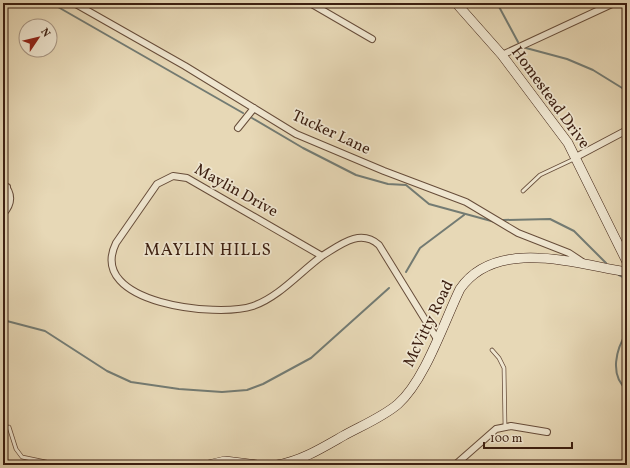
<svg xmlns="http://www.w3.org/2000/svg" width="630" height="468" viewBox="0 0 630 468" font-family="Vollkorn,serif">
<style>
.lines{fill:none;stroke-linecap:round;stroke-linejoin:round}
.stream{stroke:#737b73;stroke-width:2}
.lane-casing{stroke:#674d3a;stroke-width:4.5}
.street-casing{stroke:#674d3a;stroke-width:8}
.secondary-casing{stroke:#3c1f11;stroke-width:10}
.lane{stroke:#efe6d0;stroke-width:3}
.street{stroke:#efe6d0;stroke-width:6}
.secondary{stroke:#efe6d0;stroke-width:9}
.labels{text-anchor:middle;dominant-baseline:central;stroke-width:3.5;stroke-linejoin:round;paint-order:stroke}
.street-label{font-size:16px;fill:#3c1f11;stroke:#efe6d0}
.neighbourhood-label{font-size:17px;letter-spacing:1px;fill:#3c1f11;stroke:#efe6d0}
</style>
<rect width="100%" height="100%" fill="#e7d8b6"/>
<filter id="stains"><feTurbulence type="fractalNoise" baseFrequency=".005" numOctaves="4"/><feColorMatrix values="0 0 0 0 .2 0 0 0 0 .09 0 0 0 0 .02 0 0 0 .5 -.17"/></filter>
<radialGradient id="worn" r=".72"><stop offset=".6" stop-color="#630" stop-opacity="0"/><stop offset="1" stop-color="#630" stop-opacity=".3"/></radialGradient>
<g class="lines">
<!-- stream -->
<path class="stream" d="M 51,3 L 243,113
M 497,3 L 518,42
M 526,48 L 567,59 L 593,70 L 627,91
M 252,118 L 303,148 L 356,175 L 388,184 L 406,185 L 429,204 L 495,222
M 503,220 L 550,219 L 574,231 L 606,263
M 406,272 L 420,248 L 464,215
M 619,275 L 627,279
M 3,320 L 45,331 L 107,371 L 131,382 L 179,389 L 222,392 L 247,390 L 263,384 L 311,358 L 389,288
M 627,332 C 616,349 609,375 627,390"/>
<defs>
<path id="lane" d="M 523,191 L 540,175 L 574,159
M 492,350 L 499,358 L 504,368 L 505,426
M 9,427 L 16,449 L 22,457 L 60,465"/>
<path id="street" d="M 74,3 L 185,66 L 296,134 L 384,171 L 466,202 L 518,233 L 569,253 L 584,263
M 310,3 L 372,39
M 502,55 L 614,3
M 238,128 L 254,108
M 576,157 L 627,130
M 173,176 L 187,178 L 322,256 C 300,272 279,297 253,306 C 218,318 86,304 116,243 L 157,184 Z
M 3,183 C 13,194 12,204 3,214
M 3,196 L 6,192 L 7,187
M 322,256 C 340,245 360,228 379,245 L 437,339
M 455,465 L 496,429 L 511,426 L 547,432"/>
<path id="secondary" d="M 456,3 L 502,55 L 568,143 L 627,262
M 208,465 L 225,461 L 257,465
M 277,465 C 301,461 322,448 343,436 C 361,426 383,417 398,404 C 425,380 444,322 460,289 C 496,237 576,264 627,272"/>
</defs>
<!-- lane casing -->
<use href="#lane" class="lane-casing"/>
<!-- street casing -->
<use href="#street" class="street-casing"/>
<!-- secondary casing -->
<use href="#secondary" class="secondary-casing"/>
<!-- lane -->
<use href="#lane" class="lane"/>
<!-- street -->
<use href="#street" class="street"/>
<!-- secondary -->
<use href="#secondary" class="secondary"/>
</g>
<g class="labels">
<!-- street labels -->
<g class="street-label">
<text transform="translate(550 98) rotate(54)">Homestead Drive</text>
<text transform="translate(331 133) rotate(25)">Tucker Lane</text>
<text transform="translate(236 191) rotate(29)">Maylin Drive</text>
<text transform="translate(429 324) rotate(-64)">McVitty Road</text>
</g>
<!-- neighbourhood labels -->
<g class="neighbourhood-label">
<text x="208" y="250">MAYLIN HILLS</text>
</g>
</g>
<!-- margin -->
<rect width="630" height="468" fill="none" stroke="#e7d8b6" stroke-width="16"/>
<rect x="4" y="4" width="622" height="460" fill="none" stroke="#3c1f11" stroke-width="2"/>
<rect x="8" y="8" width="614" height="452" fill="none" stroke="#3c1f11"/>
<!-- north arrow -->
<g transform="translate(38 38) rotate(55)"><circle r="19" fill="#efe6d0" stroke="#a79684"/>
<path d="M0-3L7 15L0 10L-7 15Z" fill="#8f2418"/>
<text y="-6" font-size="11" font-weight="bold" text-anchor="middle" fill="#3c1f11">N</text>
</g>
<!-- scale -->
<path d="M484 442v6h88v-6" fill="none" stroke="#3c1f11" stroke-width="2"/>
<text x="490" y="442" font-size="12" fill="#3c1f11" stroke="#efe6d0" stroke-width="3" paint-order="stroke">100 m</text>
<rect width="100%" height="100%" filter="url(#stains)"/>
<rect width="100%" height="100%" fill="url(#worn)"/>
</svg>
